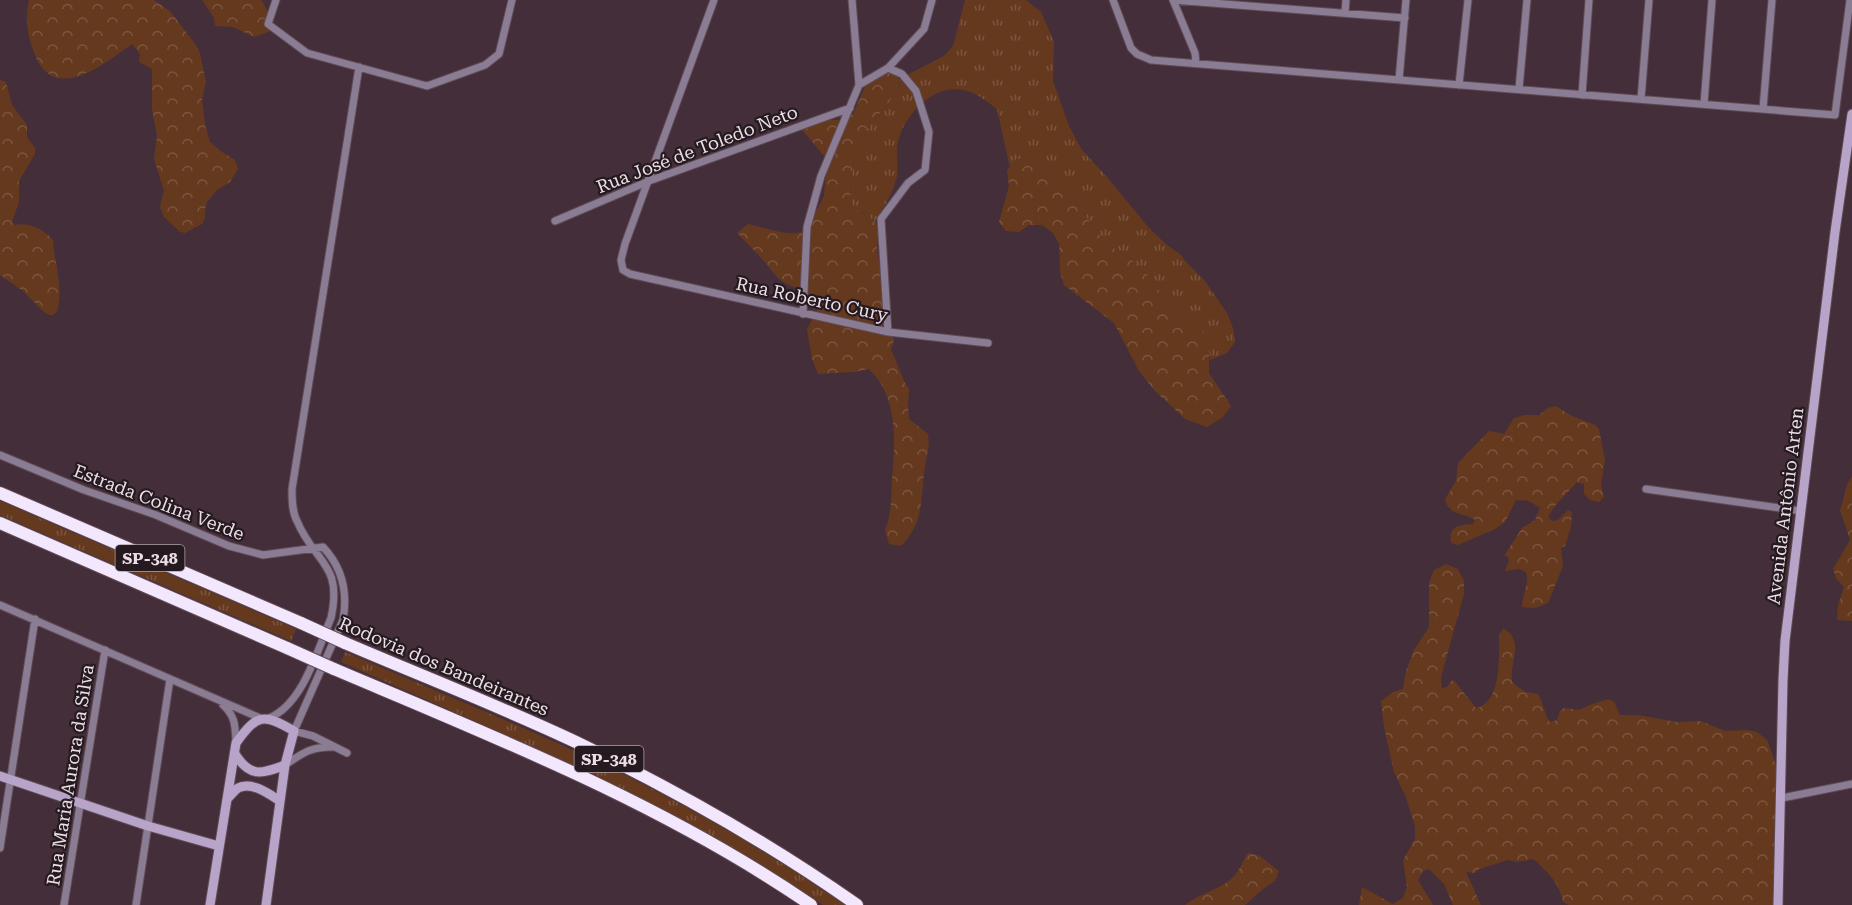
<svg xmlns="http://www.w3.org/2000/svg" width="1852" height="905" viewBox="0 0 1852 905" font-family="'Roboto Serif',serif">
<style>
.grass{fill:url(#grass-tufts)}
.forest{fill:url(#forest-crowns)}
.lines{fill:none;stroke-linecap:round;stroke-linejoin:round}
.street-casing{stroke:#5f4a56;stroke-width:9}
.secondary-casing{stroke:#5f4a56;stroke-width:11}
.highway-casing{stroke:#5f4a56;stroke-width:14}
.street{stroke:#897c93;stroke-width:7}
.secondary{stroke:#b8a4c8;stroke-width:9}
.highway{stroke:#f3e7fd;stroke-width:12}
.highway-bridge-casing{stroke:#5f4a56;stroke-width:14;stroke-linecap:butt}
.highway-bridge{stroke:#f3e7fd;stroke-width:12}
.labels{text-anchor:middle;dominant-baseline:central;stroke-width:4.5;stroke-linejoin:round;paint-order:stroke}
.shield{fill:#241a1f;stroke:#b0a3aa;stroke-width:1.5}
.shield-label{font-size:16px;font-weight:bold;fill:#ecdee6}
.street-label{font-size:18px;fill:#ecdee6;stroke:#241a1f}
</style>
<defs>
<pattern id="grass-tufts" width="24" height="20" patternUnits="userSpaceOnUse" patternTransform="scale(1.5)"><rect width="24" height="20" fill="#65391e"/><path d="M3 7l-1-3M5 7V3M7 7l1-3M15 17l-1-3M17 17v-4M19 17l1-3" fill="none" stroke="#7b553f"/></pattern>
<pattern id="forest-crowns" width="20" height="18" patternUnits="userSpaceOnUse" patternTransform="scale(1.5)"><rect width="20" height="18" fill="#65391e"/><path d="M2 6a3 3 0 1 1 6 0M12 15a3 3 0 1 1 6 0" fill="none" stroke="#7b553f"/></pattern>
</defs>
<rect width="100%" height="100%" fill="#442e3a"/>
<!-- grass -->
<path class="grass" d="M 965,0 L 1026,0 L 1041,12 L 1054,42 L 1053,81 L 1069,126 L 1082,150 L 1107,177 L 1149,228 L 1167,245 L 1180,254 L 1187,263 L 1205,281 L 1227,313 L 1233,328 L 1235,342 L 1227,353 L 1210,360 L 1209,348 L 1205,334 L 1172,312 L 1151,278 L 1133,261 L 1111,246 L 1094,230 L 1082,209 L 1060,181 L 1050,172 L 1027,157 L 1015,160 L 1010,168 L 997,109 C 989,103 979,95 970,92 C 938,80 908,110 899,138 C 894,152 900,166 896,180 C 892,195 883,208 875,221 L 852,207 C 847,182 856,143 872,123 C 883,109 894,99 901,82 L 899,79 L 944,56 L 953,46 Z
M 0,501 L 296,629 L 291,641 L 0,515 Z
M 345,652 C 434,690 525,727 613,769 C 693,809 771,854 845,905 L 823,905 L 742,854 L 633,794 L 542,751 L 341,662 Z"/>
<!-- forest -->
<path class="forest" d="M 29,0 L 154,0 L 170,11 L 196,45 L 200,53 L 206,82 L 202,99 L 205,125 L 210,142 L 222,152 L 235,160 L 238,169 L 230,182 L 217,190 L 207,202 L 205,209 L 205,218 L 202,224 L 185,233 L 180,232 L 164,217 L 160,207 L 164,191 L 154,159 L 157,136 L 152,109 L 152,69 L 139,62 L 140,54 L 132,44 C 105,63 55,105 35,55 C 27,34 25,22 29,0 Z
M 202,0 L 261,0 C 267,10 274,19 271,31 L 254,37 L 233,27 L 215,26 L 214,18 Z
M 883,67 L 894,72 L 901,81 C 894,99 883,109 872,123 C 856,143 847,182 852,207 L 876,222 L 879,235 L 877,246 L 882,287 L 894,340 L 891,350 C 898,363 901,378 909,389 L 908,404 L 909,419 L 928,434 C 930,450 927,452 925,466 C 920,498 925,522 901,546 L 889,544 L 885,530 C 892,514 891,497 892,480 C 895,441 899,398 869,369 L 854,372 L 818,374 L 812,359 L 807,329 L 819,307 C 807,283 795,293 778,278 C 775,275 772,271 769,267 C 759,255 748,244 737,233 L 748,224 C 771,229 786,238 810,230 L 813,218 L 824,196 L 827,159 L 801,129 L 825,120 L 841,120 L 853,114 L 864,89 L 872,76 Z
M 0,80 L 6,82 L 12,105 L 27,125 L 27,137 L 35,148 L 35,154 L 19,181 L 19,202 L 12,222 L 15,225 C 29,222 43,229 53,240 C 54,262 65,292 56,313 L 51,315 L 45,313 L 23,291 L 0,275 Z
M 1027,157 L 1050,172 L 1060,181 L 1082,209 L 1094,230 L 1103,238 L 1111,246 L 1133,261 L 1151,278 L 1172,312 L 1206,334 L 1209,348 L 1209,373 L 1231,406 L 1223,417 L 1207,427 L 1185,419 L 1155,391 L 1139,371 L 1114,323 L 1064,285 L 1060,272 L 1059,244 L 1053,233 L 1042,225 L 1029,225 L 1019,232 L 1006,231 L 999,222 L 1009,186 L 1007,171 L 1015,160 Z
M 1556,406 L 1572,416 L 1595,425 L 1599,429 L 1605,460 L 1601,485 L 1604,497 L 1599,502 L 1590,500 L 1584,494 L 1584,484 L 1577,482 L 1555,506 L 1548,517 L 1552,521 L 1558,520 L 1568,510 L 1572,512 L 1571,527 L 1565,546 L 1561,548 L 1563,566 L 1548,603 L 1535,608 L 1522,607 C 1522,594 1530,584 1526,572 L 1519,569 L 1505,571 L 1509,560 L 1507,556 L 1504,556 L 1522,528 L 1535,520 L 1540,508 L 1529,501 L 1516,500 L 1505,522 L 1495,529 L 1458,545 L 1451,543 C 1448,526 1459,525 1473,524 L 1475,520 C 1463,512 1449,516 1445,499 L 1456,481 L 1458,463 L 1489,431 L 1504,434 L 1514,418 L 1525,415 L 1539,415 L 1548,408 Z
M 1852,477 L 1852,621 L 1837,620 L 1838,605 L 1844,587 L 1836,578 L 1833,569 L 1850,540 L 1840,510 C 1845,498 1844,486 1852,477 Z
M 1446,564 L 1458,569 L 1464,581 L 1464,594 L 1444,666 L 1441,678 L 1442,688 L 1447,687 L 1453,679 L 1476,708 C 1502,703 1499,655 1499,634 L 1504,629 C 1525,640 1509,665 1512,682 L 1525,692 L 1538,694 C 1544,704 1544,714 1550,722 L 1557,720 L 1560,711 L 1564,708 L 1579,710 L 1592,704 L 1609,699 L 1614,702 L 1620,715 L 1638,715 L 1677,722 L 1701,721 L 1725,731 L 1747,730 L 1757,732 L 1767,740 L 1776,765 L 1780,905 L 1569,905 L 1563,902 C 1560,889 1556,882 1547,872 C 1541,867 1539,862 1532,859 L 1518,862 L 1508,860 L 1479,869 L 1475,873 L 1466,872 L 1481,905 L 1453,905 L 1444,884 L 1429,869 L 1423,871 L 1418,880 L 1433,905 L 1359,905 L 1362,887 L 1393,904 L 1403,898 L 1407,887 L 1403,860 L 1415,839 L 1415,826 L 1405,795 L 1394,772 L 1384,727 L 1381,701 L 1393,692 L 1403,689 L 1406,671 L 1414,650 L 1429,627 L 1429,582 L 1434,570 Z
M 1248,853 L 1260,856 L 1279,871 L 1275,881 L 1263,889 L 1245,905 L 1185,905 C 1200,893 1218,891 1232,878 C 1239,872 1243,861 1248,853 Z"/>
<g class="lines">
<defs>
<path id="street" d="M 276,0 L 268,24 L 307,53 L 427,86 L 485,65 L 499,54 L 512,0
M 714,0 L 625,244 L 621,260 L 623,270 L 630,274 L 888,332 L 988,343
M 1113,0 L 1131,48 L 1137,54 L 1151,60 L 1835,115 L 1850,0
M 1173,0 L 1405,18
M 1173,0 L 1195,53 L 1196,63
M 1345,13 L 1346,0
M 888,68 L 924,29 L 932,0
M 1399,80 L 1406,0
M 859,85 L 888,68 L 902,74 L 916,91 L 929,132 L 925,170 L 908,183 L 881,219 L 888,332
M 1459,85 L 1468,0
M 1519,89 L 1527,0
M 1582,95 L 1589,0
M 1641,99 L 1649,0
M 1704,104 L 1712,0
M 1763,109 L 1772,0
M 555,221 L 649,181 L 850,108
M 803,314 L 807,227 L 821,176 L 859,85 L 852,0
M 0,455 L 84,490 L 156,515 L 229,546 L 263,555 L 323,547 C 342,567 348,592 343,620 L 294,731 L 313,736 L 347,753
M 1646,489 L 1801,511
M 0,605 L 260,718
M 223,705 C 236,717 235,726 236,743
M 269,718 C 303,704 317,651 331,618 C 343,563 315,564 297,521 C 292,512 292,499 292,489 L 359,67
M 285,765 C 303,753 310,747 332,747
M 1782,798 L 1852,784
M 0,848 L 35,619
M 64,905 L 105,650
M 136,905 L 170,679"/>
<path id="secondary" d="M 235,754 C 250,778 262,774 285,765
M 0,776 L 148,826 L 219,846
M 227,799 C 231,795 235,790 238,788 C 252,781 269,794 280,801
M 210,905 L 236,743 C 257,714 263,713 294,731 L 285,765 L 266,905
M 1778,905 L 1783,680 L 1785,641 L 1835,232 L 1852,114"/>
<path id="highway" d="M 0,493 L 301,623
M 0,523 L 287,648
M 345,643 C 422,676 502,707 578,743 C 675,790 769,843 857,905
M 334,669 C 497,738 664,804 811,905"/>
</defs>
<!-- street casing -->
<use href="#street" class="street-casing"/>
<!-- secondary casing -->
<use href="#secondary" class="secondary-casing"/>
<!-- highway casing -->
<use href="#highway" class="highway-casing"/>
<!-- street -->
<use href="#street" class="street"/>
<!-- secondary -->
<use href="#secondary" class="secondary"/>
<!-- highway -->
<use href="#highway" class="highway"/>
<defs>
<path id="highway-bridge" d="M 301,623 L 345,643
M 287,648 L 334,669"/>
</defs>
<!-- highway-bridge casing -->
<use href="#highway-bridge" class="highway-bridge-casing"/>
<!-- highway-bridge -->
<use href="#highway-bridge" class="highway-bridge"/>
</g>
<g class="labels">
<!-- shield labels -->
<g class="shield">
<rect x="115.5" y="545" width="69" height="26" rx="4.5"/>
<rect x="574.5" y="746" width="69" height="26" rx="4.5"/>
</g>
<g class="shield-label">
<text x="150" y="558">SP-348</text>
<text x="609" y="759">SP-348</text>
</g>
<!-- street labels -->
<g class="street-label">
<text transform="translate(697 149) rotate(-21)">Rua José de Toledo Neto</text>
<text transform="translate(812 299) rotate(12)">Rua Roberto Cury</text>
<text transform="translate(159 502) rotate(21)">Estrada Colina Verde</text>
<text transform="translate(1785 506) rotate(-83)">Avenida Antônio Arten</text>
<text transform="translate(444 666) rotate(23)">Rodovia dos Bandeirantes</text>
<text transform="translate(70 775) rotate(-81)">Rua Maria Aurora da Silva</text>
</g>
</g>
</svg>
